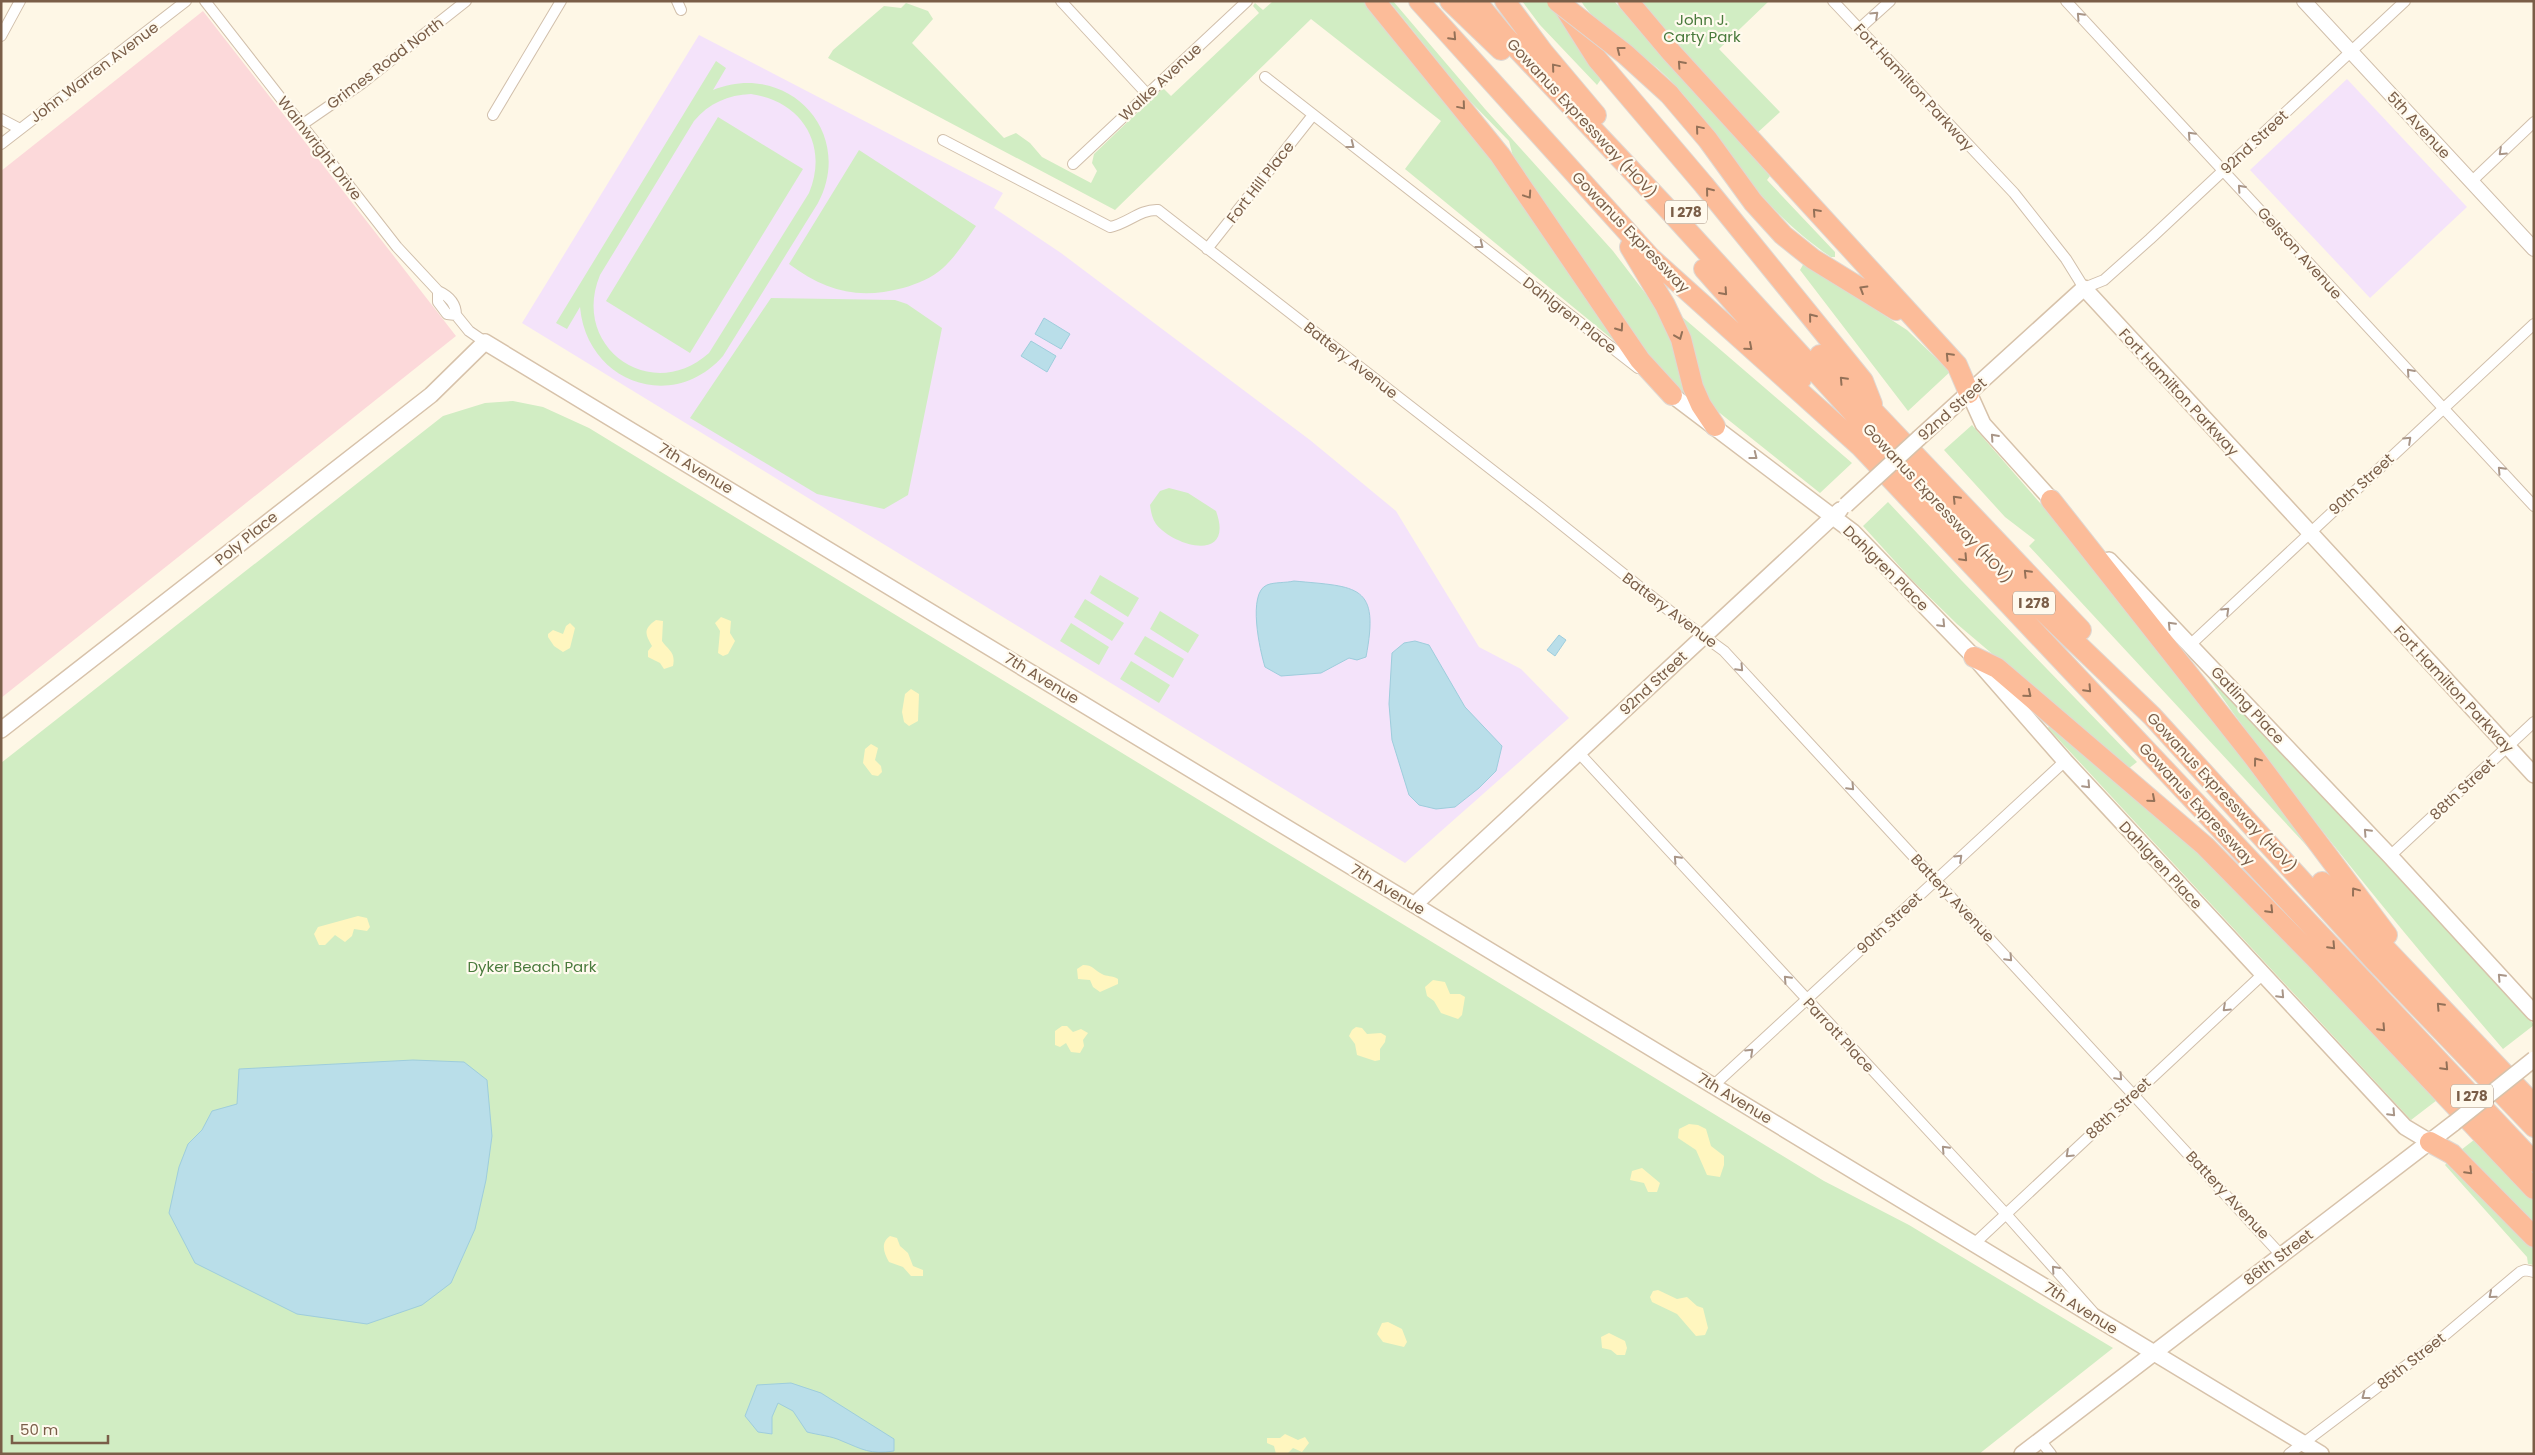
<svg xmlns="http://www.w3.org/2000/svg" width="2535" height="1455" viewBox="0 0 2535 1455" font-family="Poppins,sans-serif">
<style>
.education{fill:#f4e3fa}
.medical{fill:#fcd9da}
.green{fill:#d1edc3;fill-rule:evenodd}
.sand{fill:#fff6bf}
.water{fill:#b9dee9;stroke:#9ecddc}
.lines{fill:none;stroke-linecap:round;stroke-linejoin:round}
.minor-casing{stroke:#d1bfab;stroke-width:12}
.tertiary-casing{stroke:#d1bfab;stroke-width:16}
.secondary-casing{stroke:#d7c2aa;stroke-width:18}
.motorway-casing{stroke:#dfd8d3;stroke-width:22}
.minor{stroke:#fff;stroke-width:10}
.tertiary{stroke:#fff;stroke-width:14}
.secondary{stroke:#fff;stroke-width:15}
.motorway{stroke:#fcbc99;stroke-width:20}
.secondary-bridge-casing{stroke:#d7c2aa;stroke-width:18;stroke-linecap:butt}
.motorway-bridge-casing{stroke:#dfd8d3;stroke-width:22;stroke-linecap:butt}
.secondary-bridge{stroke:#fff;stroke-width:15}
.motorway-bridge{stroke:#fcbc99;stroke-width:20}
.oneway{stroke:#a99688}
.oneway2{stroke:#947158}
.labels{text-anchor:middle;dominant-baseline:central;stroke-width:4.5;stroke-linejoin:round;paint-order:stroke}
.shield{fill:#fffaee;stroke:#a28d7a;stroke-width:1}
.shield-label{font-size:14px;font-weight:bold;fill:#7a5e48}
.park-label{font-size:15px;fill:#497a3c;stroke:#fffaee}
.street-label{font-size:15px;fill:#7a5e48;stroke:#fffaee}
</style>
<rect width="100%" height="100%" fill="#fef7e6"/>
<!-- education -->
<path class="education" d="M 699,35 L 1003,193 L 994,208 L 1061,253 L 1310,440 L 1396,511 L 1479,647 L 1521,669 L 1569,718 L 1405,863 L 522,323 Z
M 2347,79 L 2467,207 L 2370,298 L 2250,170 Z"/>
<!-- medical -->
<path class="medical" d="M 203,11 L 456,336 L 1,698 L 1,171 Z"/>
<!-- green -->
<path class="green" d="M 1273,1 L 1367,1 L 1490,157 L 1529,215 L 1610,325 L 1617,343 L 1405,169 L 1441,121 L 1311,19 L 1115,210 L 828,58 L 833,50 L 884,6 L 901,8 L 906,3 L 928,11 L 933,19 L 912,43 L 1004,138 L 1016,133 L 1030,143 L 1042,157 L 1091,183 L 1097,171 L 1092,163 L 1094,154 L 1163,88 L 1171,96 L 1259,13 L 1253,6 L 1255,3 L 1263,10 Z
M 1389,1 L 1393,1 L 1485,109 L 1613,251 L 1652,302 L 1671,337 L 1685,397 L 1652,365 L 1634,333 L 1516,168 L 1509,141 L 1467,98 Z
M 1522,1 L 1549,1 L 1602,78 L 1597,85 L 1540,25 Z
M 1581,1 L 1614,1 L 1770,176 L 1767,180 L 1835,252 L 1835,257 L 1831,257 C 1805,239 1783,220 1762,196 C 1730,159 1704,115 1669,79 C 1646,55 1596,27 1581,1 Z
M 1635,1 L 1769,1 L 1719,49 L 1780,112 L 1756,134 Z
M 716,61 L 726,68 L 713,90 C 786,60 856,131 818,203 L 723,356 C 673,413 587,383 580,307 L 567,329 L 556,323 ZM 751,94 C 802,101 829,145 809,193 L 709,353 C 651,405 570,347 600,275 L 694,121 C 709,103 728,95 751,94 Z
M 718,117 L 803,169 L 690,353 L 606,301 Z
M 859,150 L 976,226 C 966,240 956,256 943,268 C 932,278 917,284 903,288 C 857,300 826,291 789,264 Z
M 1804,263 L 1907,330 L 1938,360 L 1946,362 L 1952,370 L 1908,411 L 1800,270 Z
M 771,298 L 895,300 L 907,304 L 942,328 L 908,495 L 884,509 L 817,494 L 690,418 Z
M 1680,315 L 1852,463 L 1820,493 L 1716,410 L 1701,393 Z
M 513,401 L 543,407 L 589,428 L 1824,1181 L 1909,1225 L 2113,1348 L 1979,1454 L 1,1454 L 1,763 L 443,416 L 485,403 Z
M 1972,425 L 2103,575 L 2319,859 L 2029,546 L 2035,540 L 2005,517 L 1944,450 Z
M 1169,488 L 1188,493 L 1216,511 C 1235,563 1174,547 1156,524 C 1152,518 1151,512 1150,505 L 1160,491 Z
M 1888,502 L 1962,581 L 2137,762 L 2128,769 L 1957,624 L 1912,580 L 1863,526 Z
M 1100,575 L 1139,598 L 1128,617 L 1090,593 Z
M 1085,599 L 1124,623 L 1112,641 L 1074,617 Z
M 1160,611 L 1199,635 L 1188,653 L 1150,629 Z
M 1071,623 L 1109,647 L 1099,665 L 1060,641 Z
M 1145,636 L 1184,659 L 1173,678 L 1134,654 Z
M 2192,654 L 2527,1016 L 2534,1025 L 2503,1049 C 2394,922 2286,792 2192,654 Z
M 1131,661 L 1170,685 L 1159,703 L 1120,679 Z
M 2052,721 L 2189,838 L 2441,1097 L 2411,1120 L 2048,728 Z
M 2479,1136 L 2534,1199 L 2534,1225 L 2461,1150 Z
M 2449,1160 L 2514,1230 L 2534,1248 L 2534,1265 L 2528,1264 L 2527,1257 L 2445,1165 Z"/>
<!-- sand -->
<path class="sand" d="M 721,617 L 731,621 L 730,633 L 735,641 L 728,654 L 723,656 L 718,653 L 720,631 L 715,623 Z
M 656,620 L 663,621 L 662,641 C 668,650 676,652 673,666 L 664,669 L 660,663 L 648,657 L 648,651 L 652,646 C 645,634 643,629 656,620 Z
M 570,623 L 575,628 L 570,648 L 563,652 L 554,646 L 548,637 L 548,634 L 553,630 L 563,634 L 566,626 Z
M 911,689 L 919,694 L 918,721 L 909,726 L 904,722 L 902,712 L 905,694 Z
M 871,744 L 878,748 L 875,760 L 881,766 L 882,772 L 878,776 L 872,775 L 863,763 L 865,749 Z
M 358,916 L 367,918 L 370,927 L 367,931 L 354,929 L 352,936 L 345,942 L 335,935 L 325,945 L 319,945 L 314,934 L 318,927 Z
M 1083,965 C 1093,965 1094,970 1102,974 C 1107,977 1112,975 1118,979 L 1118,984 L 1100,992 L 1093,987 L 1090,980 L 1078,979 L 1077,969 Z
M 1433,980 L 1445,982 L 1450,994 L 1460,994 L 1465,997 L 1462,1015 L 1458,1019 L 1441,1013 L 1434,1001 L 1427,996 L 1425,987 Z
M 1062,1026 L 1067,1026 L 1073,1032 L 1081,1029 L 1088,1033 L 1083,1040 L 1084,1046 L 1080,1053 L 1071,1052 L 1066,1043 L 1060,1047 L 1055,1045 L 1055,1031 Z
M 1356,1027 L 1362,1028 L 1367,1034 L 1381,1033 L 1386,1036 L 1385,1042 L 1380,1049 L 1380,1060 L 1375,1061 L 1357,1055 L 1355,1044 L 1349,1036 L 1352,1030 Z
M 1689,1124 L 1698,1125 L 1706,1129 L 1711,1146 L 1724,1156 L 1724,1165 L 1720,1177 L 1707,1175 L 1696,1150 L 1678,1138 L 1679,1129 Z
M 1642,1168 L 1660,1183 L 1657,1192 L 1648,1192 L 1644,1183 L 1630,1180 L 1632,1171 Z
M 890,1236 L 897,1238 L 900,1246 L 908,1253 L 913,1266 L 923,1270 L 923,1276 L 911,1276 L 903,1267 L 889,1262 C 884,1253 880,1243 890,1236 Z
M 1658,1290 L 1677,1299 L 1687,1297 L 1697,1306 L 1703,1308 L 1708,1328 L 1705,1335 L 1696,1336 L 1677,1314 L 1652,1302 L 1650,1297 L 1653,1291 Z
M 1388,1322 L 1402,1329 L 1407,1342 L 1404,1347 L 1383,1342 L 1377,1334 L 1382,1323 Z
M 1609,1333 L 1625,1341 L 1627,1348 L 1625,1355 L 1617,1355 L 1611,1350 L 1602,1348 L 1601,1337 Z
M 1285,1434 L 1298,1440 L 1305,1437 L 1309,1443 L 1302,1452 L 1293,1448 L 1287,1454 L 1276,1454 L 1274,1446 L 1267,1443 L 1267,1438 L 1280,1438 Z"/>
<!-- water -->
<path class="water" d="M 1044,318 L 1070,334 L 1061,349 L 1035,334 Z
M 1031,341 L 1056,356 L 1047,372 L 1021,356 Z
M 1294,581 C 1358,587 1380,584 1366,657 L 1357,660 L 1349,658 L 1321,673 L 1281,676 L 1265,667 C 1260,651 1247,593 1267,585 C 1274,582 1286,583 1294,581 Z
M 1559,635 L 1566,640 L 1555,656 L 1547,650 Z
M 1415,641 L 1429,645 L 1465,707 L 1502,746 L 1496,771 L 1479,788 L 1455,807 L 1436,809 L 1419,805 L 1409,795 L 1392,740 L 1389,704 L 1392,653 L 1404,643 Z
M 413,1060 L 464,1062 L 487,1080 L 492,1136 L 486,1180 L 475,1229 L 451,1283 L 422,1305 L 367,1324 L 297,1314 L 195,1263 L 169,1213 L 179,1167 L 188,1144 L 202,1130 L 212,1111 L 237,1104 L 239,1069 Z
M 791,1383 L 821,1393 L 894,1439 L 894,1451 C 870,1455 862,1449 842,1441 C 832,1436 818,1435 807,1432 L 793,1411 L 778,1403 L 772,1417 L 772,1434 L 758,1432 L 745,1416 L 757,1385 Z"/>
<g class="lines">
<defs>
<path id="minor" d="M 205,1 L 397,247 L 438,291 C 449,296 456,303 456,315
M 677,1 L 681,10
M 1061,1 L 1147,94
M 1833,1 L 2014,193 L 2066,259 L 2084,288 L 2104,280 L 2150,239 L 2405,1
M 2066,1 L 2534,506
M 1859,29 L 1890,1
M 1,36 L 20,1
M 1265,77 L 1638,368
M 493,115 L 561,1
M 1,119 L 20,129
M 303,124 L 361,84 L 466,1
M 943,140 L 1110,227 C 1127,224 1140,209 1158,210 L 1541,508 L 1676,616 L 1724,651 L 2281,1255
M 1,144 L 186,1
M 1073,164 L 1247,1
M 2471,182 L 2534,122
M 1207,249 L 1313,115
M 438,291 L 438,302 L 447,314 L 456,315 L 469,331 L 485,342
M 2190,645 L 2534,324
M 1579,753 L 2005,1213 L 2093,1312
M 2390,856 L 2534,722
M 1714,1085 L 2065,761
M 1975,1243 L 2262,975
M 2040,1440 L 2051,1454
M 2289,1454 L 2432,1346 L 2520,1272 L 2525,1270 L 2534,1272"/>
<path id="tertiary" d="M 2304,1 L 2534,249"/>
<path id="secondary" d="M 1969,393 L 1983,424 L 2058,507
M 1672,395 L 1853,532 L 1974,657 L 2065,761 L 2405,1127 L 2430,1142
M 1919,438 L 2084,288 L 2534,775
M 2109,560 L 2390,856 L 2534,1013
M 1,730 L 431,395 L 485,342 L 2321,1454
M 1414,905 L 1840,510
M 2022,1454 L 2454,1123"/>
<path id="motorway" d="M 1375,1 L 1500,155 L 1640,360 L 1672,395
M 1419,1 L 1651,258 L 1860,446 L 2534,1162
M 1450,1 L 1501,50
M 1476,1 L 1504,35 L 1664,205 L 1878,440 L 2024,593 L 2152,716 L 2372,958 L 2534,1127
M 1505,1 L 1543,52 L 1596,115
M 1628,1 L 1671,52 L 1957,365 L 1969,393
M 1564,7 L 1597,59 L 1704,185 L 1863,381 L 1872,404
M 1669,94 L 1708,140 L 1753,202 L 1783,235 L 1813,259 L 1896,310
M 1630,247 L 1665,305 L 1681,339 L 1693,387 L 1701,405 L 1715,426
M 1704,269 L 1801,379
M 1820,355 L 2081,630
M 2051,500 L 2253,756 L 2387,935
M 1974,657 L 1997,668 L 2205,846 L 2318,961 L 2534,1189
M 2322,882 L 2534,1105
M 2430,1142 L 2452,1154 L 2534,1237"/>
</defs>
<!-- minor casing -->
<use href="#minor" class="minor-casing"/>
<!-- tertiary casing -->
<use href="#tertiary" class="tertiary-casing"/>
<!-- secondary casing -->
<use href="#secondary" class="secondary-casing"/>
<!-- motorway casing -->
<use href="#motorway" class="motorway-casing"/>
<!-- minor -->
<use href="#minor" class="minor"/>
<!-- tertiary -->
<use href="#tertiary" class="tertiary"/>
<!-- secondary -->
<use href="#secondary" class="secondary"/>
<!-- motorway -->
<use href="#motorway" class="motorway"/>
<defs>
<path id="secondary-bridge" d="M 1846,505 L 1919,438
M 2454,1123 L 2534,1059"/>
<path id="motorway-bridge" d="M 1557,1 L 1625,54 L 1669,94"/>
</defs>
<!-- secondary-bridge casing -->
<use href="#secondary-bridge" class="secondary-bridge-casing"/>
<!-- motorway-bridge casing -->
<use href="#motorway-bridge" class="motorway-bridge-casing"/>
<!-- secondary-bridge -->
<use href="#secondary-bridge" class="secondary-bridge"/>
<!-- motorway-bridge -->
<use href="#motorway-bridge" class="motorway-bridge"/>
</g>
<!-- one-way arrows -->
<defs><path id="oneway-chevron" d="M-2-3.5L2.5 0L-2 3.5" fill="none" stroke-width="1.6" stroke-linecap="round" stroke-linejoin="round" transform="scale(1.25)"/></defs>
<g class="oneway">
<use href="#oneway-chevron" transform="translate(1875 15) rotate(-43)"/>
<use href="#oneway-chevron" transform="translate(2080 16) rotate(-133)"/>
<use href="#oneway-chevron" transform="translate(2191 135) rotate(-133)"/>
<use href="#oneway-chevron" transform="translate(1351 145) rotate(38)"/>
<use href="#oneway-chevron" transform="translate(2502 152) rotate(137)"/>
<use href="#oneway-chevron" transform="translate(2241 188) rotate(-132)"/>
<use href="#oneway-chevron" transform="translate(1480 245) rotate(38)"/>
<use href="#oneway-chevron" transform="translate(2410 372) rotate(-132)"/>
<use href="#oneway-chevron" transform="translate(1994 437) rotate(-132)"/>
<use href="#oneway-chevron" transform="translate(2408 440) rotate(-43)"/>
<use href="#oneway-chevron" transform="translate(1754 456) rotate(38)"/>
<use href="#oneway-chevron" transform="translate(2501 470) rotate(-133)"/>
<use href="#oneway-chevron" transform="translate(2226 611) rotate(-44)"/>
<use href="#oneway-chevron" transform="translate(1942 624) rotate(46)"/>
<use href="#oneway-chevron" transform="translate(2171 625) rotate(-134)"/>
<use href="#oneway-chevron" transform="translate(1740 668) rotate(47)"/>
<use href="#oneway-chevron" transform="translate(2087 785) rotate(47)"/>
<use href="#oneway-chevron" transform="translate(1851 787) rotate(47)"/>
<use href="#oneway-chevron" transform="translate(2367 832) rotate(-133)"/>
<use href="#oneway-chevron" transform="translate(1959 858) rotate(-43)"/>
<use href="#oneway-chevron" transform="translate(1677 859) rotate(-133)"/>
<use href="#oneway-chevron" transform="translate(2009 958) rotate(47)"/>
<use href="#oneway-chevron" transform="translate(2501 977) rotate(-133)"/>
<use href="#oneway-chevron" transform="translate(1787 979) rotate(-133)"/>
<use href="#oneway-chevron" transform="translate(2281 995) rotate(47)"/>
<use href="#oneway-chevron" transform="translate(2226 1008) rotate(137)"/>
<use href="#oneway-chevron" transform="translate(1750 1052) rotate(-43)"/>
<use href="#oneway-chevron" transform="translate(2119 1077) rotate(47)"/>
<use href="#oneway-chevron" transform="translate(2392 1113) rotate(47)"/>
<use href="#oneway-chevron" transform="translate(1945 1149) rotate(-133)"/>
<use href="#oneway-chevron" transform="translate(2069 1154) rotate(137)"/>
<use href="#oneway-chevron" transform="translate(2055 1269) rotate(-132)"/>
<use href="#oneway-chevron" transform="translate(2492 1295) rotate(140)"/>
<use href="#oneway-chevron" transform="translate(2365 1396) rotate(143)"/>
</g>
<g class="oneway2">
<use href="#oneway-chevron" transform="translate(1453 37) rotate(47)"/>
<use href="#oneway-chevron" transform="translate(1620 50) rotate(-142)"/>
<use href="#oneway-chevron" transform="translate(1681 64) rotate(-132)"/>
<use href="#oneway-chevron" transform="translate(1555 67) rotate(-130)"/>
<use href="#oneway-chevron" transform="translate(1462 106) rotate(50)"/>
<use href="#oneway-chevron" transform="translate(1699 129) rotate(-130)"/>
<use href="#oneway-chevron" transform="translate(1709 191) rotate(-129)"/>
<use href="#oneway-chevron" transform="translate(1528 195) rotate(56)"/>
<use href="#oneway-chevron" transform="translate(1816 212) rotate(-132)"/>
<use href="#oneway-chevron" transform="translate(1863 289) rotate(-149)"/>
<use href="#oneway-chevron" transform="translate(1724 292) rotate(48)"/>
<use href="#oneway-chevron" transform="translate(1812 317) rotate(-129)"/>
<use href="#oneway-chevron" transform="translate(1620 328) rotate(55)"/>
<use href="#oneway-chevron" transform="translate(1679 336) rotate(68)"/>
<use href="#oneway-chevron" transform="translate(1749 347) rotate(41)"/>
<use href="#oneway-chevron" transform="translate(1949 356) rotate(-134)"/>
<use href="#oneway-chevron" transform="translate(1843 380) rotate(-133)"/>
<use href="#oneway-chevron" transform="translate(1956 499) rotate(-134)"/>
<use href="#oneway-chevron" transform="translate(1964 558) rotate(47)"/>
<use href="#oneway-chevron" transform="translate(2027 573) rotate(-134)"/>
<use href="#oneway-chevron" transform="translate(2088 689) rotate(47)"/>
<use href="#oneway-chevron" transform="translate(2028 694) rotate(40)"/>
<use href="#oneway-chevron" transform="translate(2257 761) rotate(-127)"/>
<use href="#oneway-chevron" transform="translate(2152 799) rotate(41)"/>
<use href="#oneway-chevron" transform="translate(2355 891) rotate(-127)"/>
<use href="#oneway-chevron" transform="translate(2270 910) rotate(46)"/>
<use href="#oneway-chevron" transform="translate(2332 946) rotate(47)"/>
<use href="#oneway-chevron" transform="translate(2440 1006) rotate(-133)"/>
<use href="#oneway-chevron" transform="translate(2382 1028) rotate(47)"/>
<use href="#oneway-chevron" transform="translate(2445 1067) rotate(47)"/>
<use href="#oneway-chevron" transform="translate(2469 1171) rotate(45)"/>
</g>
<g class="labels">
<!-- shield labels -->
<g class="shield">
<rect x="1665" y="200.5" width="42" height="23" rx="4"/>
<rect x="2013" y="591.5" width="42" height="23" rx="4"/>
<rect x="2451" y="1084.5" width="42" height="23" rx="4"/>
</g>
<g class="shield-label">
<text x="1686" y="212">I 278</text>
<text x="2034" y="603">I 278</text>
<text x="2472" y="1096">I 278</text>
</g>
<!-- park labels -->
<g class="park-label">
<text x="1702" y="19">John J.<tspan x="1702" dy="17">Carty Park</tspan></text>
<text x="532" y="966">Dyker Beach Park</text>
</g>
<!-- street labels -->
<g class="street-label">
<text transform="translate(385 63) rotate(-37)">Grimes Road North</text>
<text transform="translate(94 72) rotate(-37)">John Warren Avenue</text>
<text transform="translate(1160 82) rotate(-43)">Walke Avenue</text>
<text transform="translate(1914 87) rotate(47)">Fort Hamilton Parkway</text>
<text transform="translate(1582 118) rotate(47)">Gowanus Expressway (HOV)</text>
<text transform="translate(2419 125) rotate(47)">5th Avenue</text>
<text transform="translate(2254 142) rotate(-43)">92nd Street</text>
<text transform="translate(320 148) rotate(52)">Wainwright Drive</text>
<text transform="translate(1260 182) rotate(-52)">Fort Hill Place</text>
<text transform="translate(1631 232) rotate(46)">Gowanus Expressway</text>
<text transform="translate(2300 253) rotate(48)">Gelston Avenue</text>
<text transform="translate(1570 315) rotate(38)">Dahlgren Place</text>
<text transform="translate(1351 360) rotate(38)">Battery Avenue</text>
<text transform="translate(2179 392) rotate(47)">Fort Hamilton Parkway</text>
<text transform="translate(1952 409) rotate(-42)">92nd Street</text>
<text transform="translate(696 468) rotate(31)">7th Avenue</text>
<text transform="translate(2361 484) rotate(-43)">90th Street</text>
<text transform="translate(1938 503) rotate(47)">Gowanus Expressway (HOV)</text>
<text transform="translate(246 538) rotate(-39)">Poly Place</text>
<text transform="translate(1886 568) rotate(45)">Dahlgren Place</text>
<text transform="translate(1670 610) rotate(37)">Battery Avenue</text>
<text transform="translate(1042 678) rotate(31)">7th Avenue</text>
<text transform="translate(1653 683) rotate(-43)">92nd Street</text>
<text transform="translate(2454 689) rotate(47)">Fort Hamilton Parkway</text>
<text transform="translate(2248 705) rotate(47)">Gatling Place</text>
<text transform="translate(2462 789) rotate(-43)">88th Street</text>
<text transform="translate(2222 792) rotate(47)">Gowanus Expressway (HOV)</text>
<text transform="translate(2197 804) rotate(47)">Gowanus Expressway</text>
<text transform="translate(2161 865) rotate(47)">Dahlgren Place</text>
<text transform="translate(1388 889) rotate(31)">7th Avenue</text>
<text transform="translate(1953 898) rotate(47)">Battery Avenue</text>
<text transform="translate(1889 923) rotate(-43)">90th Street</text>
<text transform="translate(1839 1035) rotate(47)">Parrott Place</text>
<text transform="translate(1735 1098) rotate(31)">7th Avenue</text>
<text transform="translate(2118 1108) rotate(-43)">88th Street</text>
<text transform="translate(2228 1195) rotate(47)">Battery Avenue</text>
<text transform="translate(2278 1257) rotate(-37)">86th Street</text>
<text transform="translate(2081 1308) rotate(32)">7th Avenue</text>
<text transform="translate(2411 1361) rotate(-38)">85th Street</text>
</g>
</g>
<!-- border -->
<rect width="2535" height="1455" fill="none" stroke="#7a5e48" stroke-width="5"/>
<!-- scale -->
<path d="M12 1435v8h96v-8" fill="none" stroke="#7a5e48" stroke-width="2.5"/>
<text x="20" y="1435" font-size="15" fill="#7a5e48" stroke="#fffaee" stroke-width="4" paint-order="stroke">50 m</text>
</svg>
